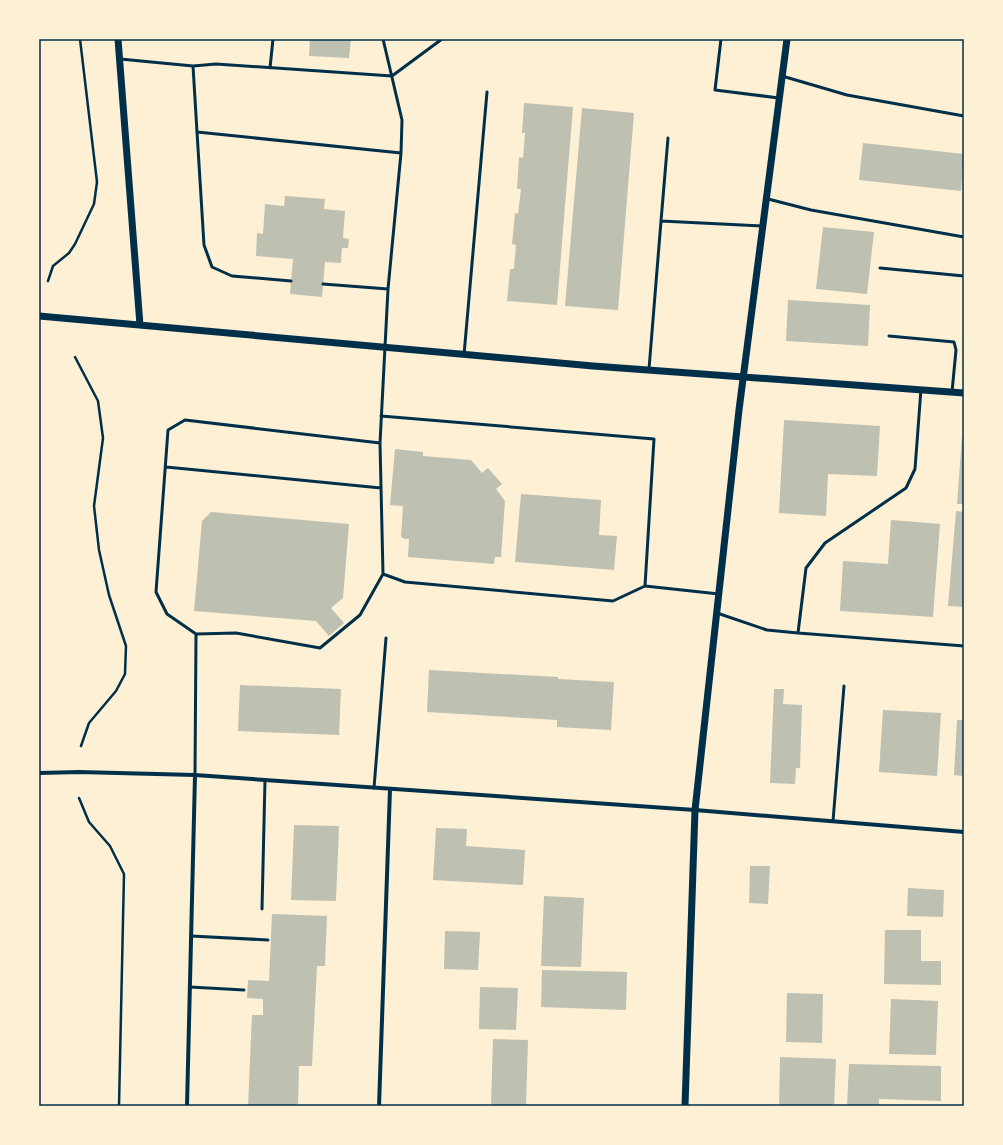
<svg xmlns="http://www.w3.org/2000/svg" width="1003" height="1145" viewBox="0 0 1003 1145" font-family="Mulish,sans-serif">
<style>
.building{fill:#bec0b2}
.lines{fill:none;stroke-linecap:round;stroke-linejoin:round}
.path{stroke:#003049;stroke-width:2.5}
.service{stroke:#003049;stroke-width:3}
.minor{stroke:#003049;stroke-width:4}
.tertiary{stroke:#003049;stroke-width:7}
.neatline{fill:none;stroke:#003049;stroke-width:1.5}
</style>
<rect width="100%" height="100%" fill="#fdf0d5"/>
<!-- building -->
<path class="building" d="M 310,39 L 351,39 L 349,58 L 309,56 Z
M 524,103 L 573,107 L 557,305 L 507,301 L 510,269 L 514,269 L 516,245 L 512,244 L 515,213 L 518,214 L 521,189 L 517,189 L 519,157 L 523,158 L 525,133 L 522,133 Z
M 582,108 L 634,113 L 618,310 L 565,306 Z
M 863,143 L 964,154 L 961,191 L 859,180 Z
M 285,196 L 325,199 L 324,209 L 345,211 L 343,238 L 349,239 L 348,248 L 342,248 L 341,263 L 325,262 L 322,297 L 290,294 L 293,259 L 256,256 L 257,233 L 263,234 L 265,204 L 284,206 Z
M 823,227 L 874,232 L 867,294 L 816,289 Z
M 788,300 L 870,305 L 868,346 L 786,341 Z
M 784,420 L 880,426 L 877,476 L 828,474 L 826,516 L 779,513 Z
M 962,437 L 964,438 L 964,504 L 957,504 Z
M 395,449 L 423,452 L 423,456 L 471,460 L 482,473 L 488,468 L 502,484 L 496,489 L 505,501 L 501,557 L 495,557 L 494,564 L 408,557 L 409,539 L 405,539 L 401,537 L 403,506 L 390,505 Z
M 521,494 L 601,500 L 599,535 L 617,536 L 614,570 L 515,562 Z
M 956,511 L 964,512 L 964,607 L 948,606 Z
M 211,512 L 349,524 L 343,598 L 331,608 L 344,623 L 329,636 L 316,621 L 194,611 L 202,521 Z
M 891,520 L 940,524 L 933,617 L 840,611 L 843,561 L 888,564 Z
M 429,670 L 558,677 L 558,679 L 614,682 L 611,730 L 557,727 L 557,720 L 427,712 Z
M 240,685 L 341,689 L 339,735 L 238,731 Z
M 774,689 L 784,689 L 783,704 L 802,705 L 800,768 L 796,768 L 795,784 L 770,783 Z
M 883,710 L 941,713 L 937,776 L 879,772 Z
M 957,720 L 964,720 L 964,776 L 954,775 Z
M 294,825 L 339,826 L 336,901 L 291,900 Z
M 436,828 L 467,829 L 466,846 L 525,850 L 523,885 L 433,880 Z
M 750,866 L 770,866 L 768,904 L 749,903 Z
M 908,888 L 944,890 L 943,917 L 907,916 Z
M 544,896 L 584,898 L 581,967 L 541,966 Z
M 272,914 L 327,916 L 325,966 L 317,966 L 312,1066 L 299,1066 L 298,1106 L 248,1106 L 252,1015 L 263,1015 L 263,999 L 247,998 L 248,980 L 269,981 Z
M 885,930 L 921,930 L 921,961 L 941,961 L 941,985 L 884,984 Z
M 445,931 L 480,932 L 478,970 L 444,969 Z
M 542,970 L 627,972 L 626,1010 L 541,1007 Z
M 480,987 L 518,988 L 516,1030 L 479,1029 Z
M 787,993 L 823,994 L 822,1043 L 786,1042 Z
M 891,999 L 938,1001 L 936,1055 L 889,1054 Z
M 493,1039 L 528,1040 L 526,1106 L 491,1106 Z
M 780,1057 L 836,1059 L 834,1106 L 779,1106 Z
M 849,1064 L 941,1066 L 941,1101 L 879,1099 L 879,1106 L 847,1106 Z"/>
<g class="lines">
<!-- path -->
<path class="path" d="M 48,281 L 53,266 L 69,253 L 75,244 L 94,204 L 97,182 L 80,39
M 75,357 L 98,401 L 103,438 L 94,506 L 99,550 L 109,595 L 126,646 L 125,674 L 116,691 L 89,723 L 81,746
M 79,798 L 89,822 L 110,846 L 124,874 L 119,1106"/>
<!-- service -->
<path class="service" d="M 721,39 L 715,90 L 779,98
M 120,59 L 193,66 L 197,132 L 401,153
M 193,66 L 216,64 L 392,76 L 442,39
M 270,68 L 273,39
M 782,76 L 847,95 L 964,116
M 197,132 L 204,245 L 212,267 L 232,276 L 291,281
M 768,199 L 811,210 L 964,237
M 661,221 L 668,138
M 880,268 L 964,276
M 323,284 L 388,289
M 889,336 L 954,342 L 956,350 L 952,392
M 464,355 L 487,92
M 649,369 L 661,221 L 762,226
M 381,416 L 654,439 L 645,586
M 380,443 L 185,420 L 168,430 L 156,592 L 167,614 L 196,634 L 236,633 L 320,648 L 360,615 L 383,574 L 380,443 L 388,289 L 401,153 L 402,120 L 383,39
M 166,467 L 381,488
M 383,574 L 405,582 L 613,601 L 645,586 L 719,594
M 717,613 L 767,630 L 798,633 L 806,568 L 825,543 L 906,488 L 915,469 L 921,389
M 798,633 L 964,646
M 195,775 L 196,634
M 374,788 L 386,638
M 833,821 L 844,686
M 262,909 L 265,780
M 191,936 L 268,940
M 190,987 L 244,990"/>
<!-- minor -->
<path class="minor" d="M 39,773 L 79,772 L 195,775 L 695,810 L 964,832
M 187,1106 L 195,775
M 379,1106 L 390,789"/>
<!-- tertiary -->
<path class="tertiary" d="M 118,39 L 140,325
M 39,316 L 593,366 L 964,393
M 685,1106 L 695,810 L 739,410 L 787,39"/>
</g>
<!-- border -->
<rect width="1003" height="1145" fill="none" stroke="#fdf0d5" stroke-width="80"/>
<rect x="40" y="40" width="923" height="1065" class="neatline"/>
</svg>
